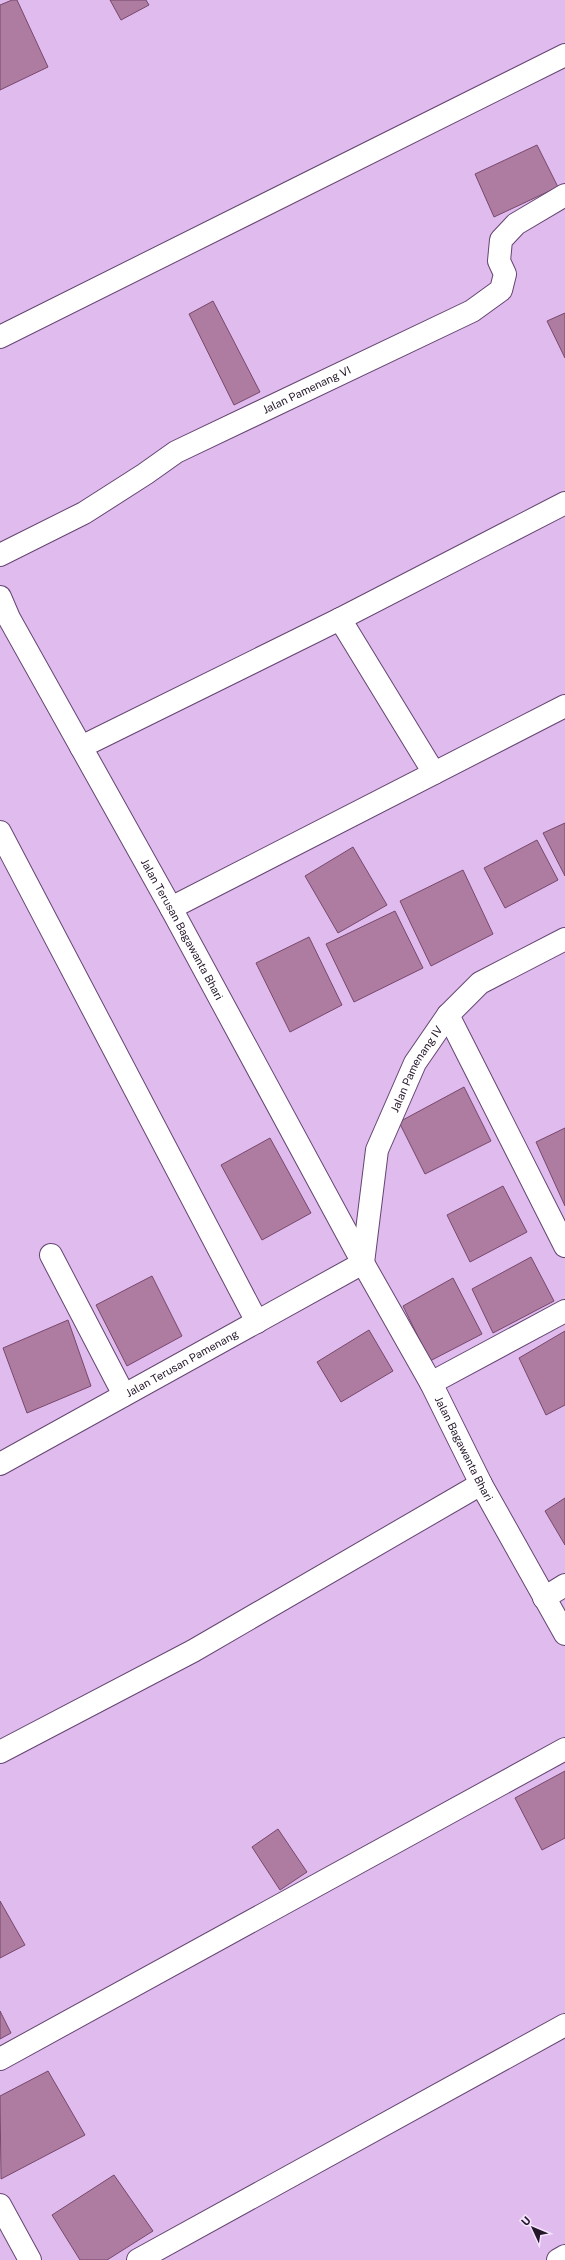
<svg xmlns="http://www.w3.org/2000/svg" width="565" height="2260" viewBox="0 0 565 2260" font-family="'Public Sans',sans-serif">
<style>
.building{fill:#af7ca1;stroke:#77486c}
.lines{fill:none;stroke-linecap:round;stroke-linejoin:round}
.minor-casing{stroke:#654572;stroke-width:24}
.minor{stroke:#fff;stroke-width:22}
.labels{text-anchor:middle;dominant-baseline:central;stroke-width:4;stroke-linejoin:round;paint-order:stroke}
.street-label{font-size:11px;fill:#24172a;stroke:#f6e4fe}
</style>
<rect width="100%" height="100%" fill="#e0bbee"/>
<!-- building -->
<path class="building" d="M 12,0 L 17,0 L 48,67 L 0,90 L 0,5 Z
M 110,0 L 146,0 L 149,5 L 121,20 Z
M 537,145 L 558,187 L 494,217 L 475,174 Z
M 213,301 L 260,392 L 234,405 L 189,314 Z
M 565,313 L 565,358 L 547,321 Z
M 565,823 L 565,876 L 543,833 Z
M 537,840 L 558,880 L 505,908 L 484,868 Z
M 353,847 L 387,905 L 338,933 L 305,876 Z
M 463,870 L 493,934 L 431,966 L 400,901 Z
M 395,911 L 423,968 L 354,1002 L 326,944 Z
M 309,937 L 342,1005 L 290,1032 L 256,963 Z
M 464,1087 L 491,1141 L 425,1174 L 399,1122 Z
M 565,1128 L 565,1206 L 536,1142 Z
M 270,1138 L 311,1213 L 262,1240 L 221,1165 Z
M 503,1186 L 527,1232 L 470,1262 L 447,1215 Z
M 531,1257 L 554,1301 L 493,1333 L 472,1289 Z
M 152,1276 L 182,1336 L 127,1366 L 96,1305 Z
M 453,1278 L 482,1334 L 430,1361 L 403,1306 Z
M 68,1320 L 91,1386 L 27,1413 L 3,1348 Z
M 369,1330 L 393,1371 L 341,1402 L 317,1362 Z
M 565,1331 L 565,1405 L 546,1415 L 519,1358 Z
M 565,1498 L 565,1545 L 545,1511 Z
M 565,1771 L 565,1838 L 542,1850 L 515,1798 Z
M 278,1829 L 307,1872 L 280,1890 L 252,1847 Z
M 0,1901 L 25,1945 L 0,1958 Z
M 0,2011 L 11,2033 L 0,2039 Z
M 48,2071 L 85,2135 L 1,2179 L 0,2096 Z
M 114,2175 L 153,2231 L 107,2260 L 80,2260 L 52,2215 Z"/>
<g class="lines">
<defs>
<g id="minor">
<path d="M 0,337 L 565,55"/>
<path id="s1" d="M 0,555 L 84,513 L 145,474 L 176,452 L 472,311 L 501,290 L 505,274 L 499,261 L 501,240 L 516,224 L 565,195"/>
<path id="s2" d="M 0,597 L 9,618 L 171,908 L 363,1263 L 431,1383 L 481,1484 L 565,1634"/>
<path d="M 340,619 L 434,773"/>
<path d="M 81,747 L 340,619 L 565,503"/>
<path d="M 0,832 L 257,1322"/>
<path d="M 171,908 L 565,706"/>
<path d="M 448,1015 L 565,1246"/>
<path d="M 51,1255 L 124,1395"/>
<path id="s3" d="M 363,1263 L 377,1150 L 415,1063 L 448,1015 L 480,983 L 565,939"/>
<path d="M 431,1383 L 565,1311"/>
<path id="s4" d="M 0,1464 L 363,1263"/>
<path d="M 544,1598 L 565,1585"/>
<path d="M 0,1752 L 193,1651 L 481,1484"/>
<path d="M 0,2059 L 565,1749"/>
<path d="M 0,2205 L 30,2260"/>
<path d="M 138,2260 L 565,2025"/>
<path d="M 558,2260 L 565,2256"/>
</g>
</defs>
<!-- minor casing -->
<use href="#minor" class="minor-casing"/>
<!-- minor -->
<use href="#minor" class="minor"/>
</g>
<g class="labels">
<!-- street labels -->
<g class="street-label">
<text stroke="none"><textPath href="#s1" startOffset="349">Jalan Pamenang VI</textPath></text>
<text stroke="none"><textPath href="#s2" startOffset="379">Jalan Terusan Bagawanta Bhari</textPath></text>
<text stroke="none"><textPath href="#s3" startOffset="204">Jalan Pamenang IV</textPath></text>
<text stroke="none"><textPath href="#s4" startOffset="208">Jalan Terusan Pamenang</textPath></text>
<text stroke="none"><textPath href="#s2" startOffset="970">Jalan Bagawanta Bhari</textPath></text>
</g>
</g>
<!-- north arrow -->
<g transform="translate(533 2228) rotate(314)" stroke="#f6e4fe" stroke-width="3" paint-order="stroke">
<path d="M0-3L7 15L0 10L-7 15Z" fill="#24172a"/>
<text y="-6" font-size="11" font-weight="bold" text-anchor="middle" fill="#24172a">U</text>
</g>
</svg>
